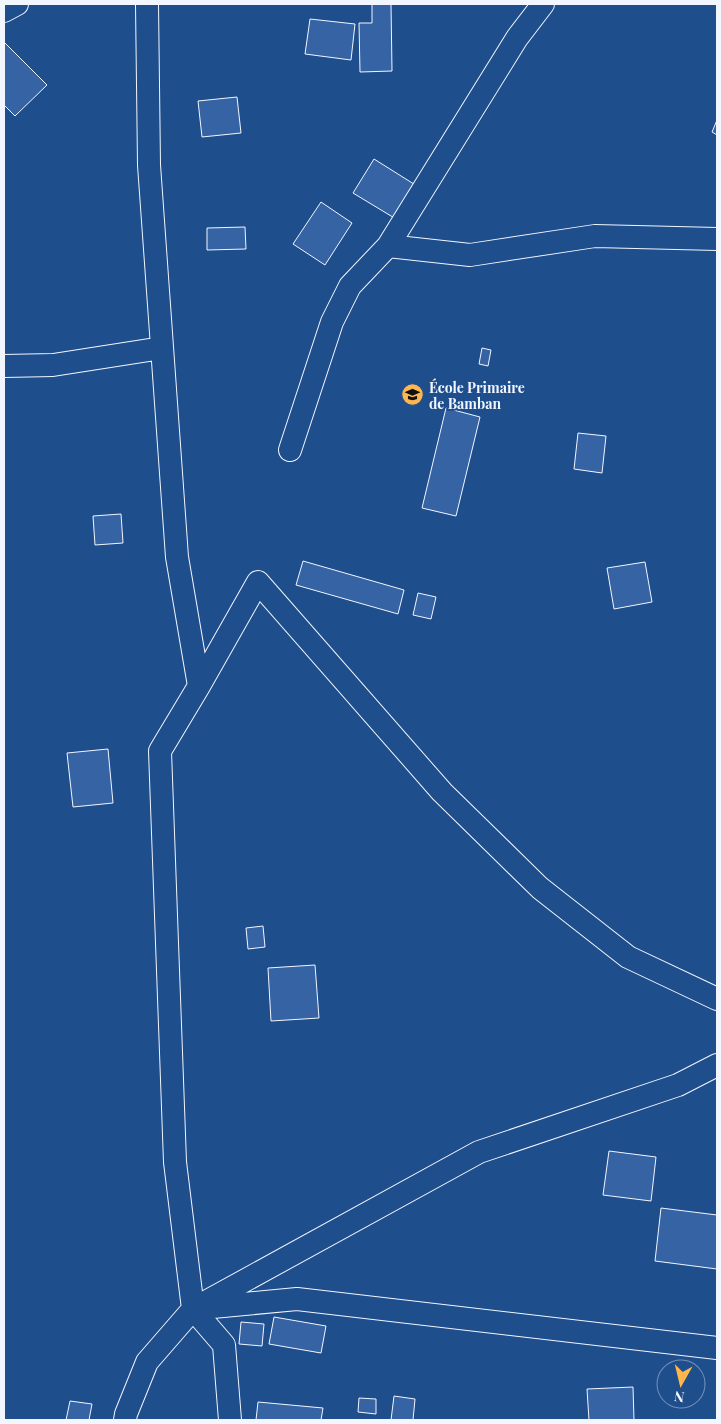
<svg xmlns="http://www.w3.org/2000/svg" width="721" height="1424" viewBox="0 0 721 1424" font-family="'Playfair Display',serif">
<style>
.building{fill:#3563a3;stroke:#f2f6ff}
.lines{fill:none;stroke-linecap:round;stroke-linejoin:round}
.street-casing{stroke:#f2f6ff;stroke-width:24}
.street{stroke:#1f4e8c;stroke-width:22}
.labels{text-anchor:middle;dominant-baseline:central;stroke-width:4;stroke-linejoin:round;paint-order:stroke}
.poi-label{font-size:14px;font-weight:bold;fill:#f2f6ff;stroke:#1f4e8c;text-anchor:start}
</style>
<rect width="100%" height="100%" fill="#1f4e8c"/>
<!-- building -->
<path class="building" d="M 372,4 L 391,4 L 392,71 L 360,72 L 359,23 L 372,23 Z
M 310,19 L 355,24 L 351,60 L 305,54 Z
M 4,42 L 47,85 L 15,116 L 4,105 Z
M 237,97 L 241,133 L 202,137 L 198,101 Z
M 717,120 L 717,135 L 712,132 Z
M 374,159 L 417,186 L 396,219 L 353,193 Z
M 321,202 L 352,223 L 325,265 L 293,244 Z
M 245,227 L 246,249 L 207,250 L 207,228 Z
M 482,348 L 491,350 L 488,366 L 479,364 Z
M 446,408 L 480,417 L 456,516 L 422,508 Z
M 578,433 L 606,436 L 602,473 L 574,469 Z
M 121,514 L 123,543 L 95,545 L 93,516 Z
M 303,561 L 404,590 L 398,614 L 296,585 Z
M 645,562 L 652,602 L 614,609 L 607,568 Z
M 418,593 L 436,597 L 431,619 L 413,615 Z
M 108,749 L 113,803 L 73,807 L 67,753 Z
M 263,926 L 265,947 L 248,949 L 246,928 Z
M 315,965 L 319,1018 L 271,1021 L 268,968 Z
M 609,1151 L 656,1157 L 651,1201 L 603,1195 Z
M 661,1208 L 717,1215 L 717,1269 L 655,1261 Z
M 274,1317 L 326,1326 L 321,1353 L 269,1344 Z
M 241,1322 L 264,1324 L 262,1346 L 239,1344 Z
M 633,1387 L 634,1420 L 589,1420 L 587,1389 Z
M 394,1396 L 415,1399 L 413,1420 L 391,1420 Z
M 359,1398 L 376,1399 L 376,1414 L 358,1412 Z
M 70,1401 L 92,1404 L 89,1420 L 66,1420 Z
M 258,1402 L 323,1408 L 321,1420 L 256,1420 Z"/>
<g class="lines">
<defs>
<path id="street" d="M 4,11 L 17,4
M 388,246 L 470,255 L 595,236 L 717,239
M 4,366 L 53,365 L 162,348
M 290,450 L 332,322 L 350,286 L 388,246 L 517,38 L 543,4
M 199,686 L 258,582 L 442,792 L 540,888 L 628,957 L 717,999
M 202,1308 L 297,1299 L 717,1348
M 193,1309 L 479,1152 L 678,1085 L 717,1065
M 193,1309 L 224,1345 L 230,1420
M 125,1420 L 126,1414 L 147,1362 L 193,1309 L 175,1162 L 160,751 L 199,686 L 177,557 L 149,165 L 147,4"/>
</defs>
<!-- street casing -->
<use href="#street" class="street-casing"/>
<!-- street -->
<use href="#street" class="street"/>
</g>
<!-- icons -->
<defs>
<symbol id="school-disc" viewBox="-11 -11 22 22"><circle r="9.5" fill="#ffb74d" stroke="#1f4e8c"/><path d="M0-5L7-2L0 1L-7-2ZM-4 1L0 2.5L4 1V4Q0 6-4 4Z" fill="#111"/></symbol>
</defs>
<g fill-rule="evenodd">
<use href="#school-disc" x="400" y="382" width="25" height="25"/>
</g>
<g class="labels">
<!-- poi labels -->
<g class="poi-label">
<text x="429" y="387">École Primaire<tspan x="429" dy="16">de Bamban</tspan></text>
</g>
</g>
<!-- border -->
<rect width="721" height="1424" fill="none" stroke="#f2f6ff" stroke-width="10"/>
<!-- north arrow -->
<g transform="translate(681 1384) rotate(188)"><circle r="24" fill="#1f4e8c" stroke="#7391ba"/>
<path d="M0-4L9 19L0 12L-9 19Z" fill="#ffb74d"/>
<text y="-8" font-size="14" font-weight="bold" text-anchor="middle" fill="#f2f6ff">N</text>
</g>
</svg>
